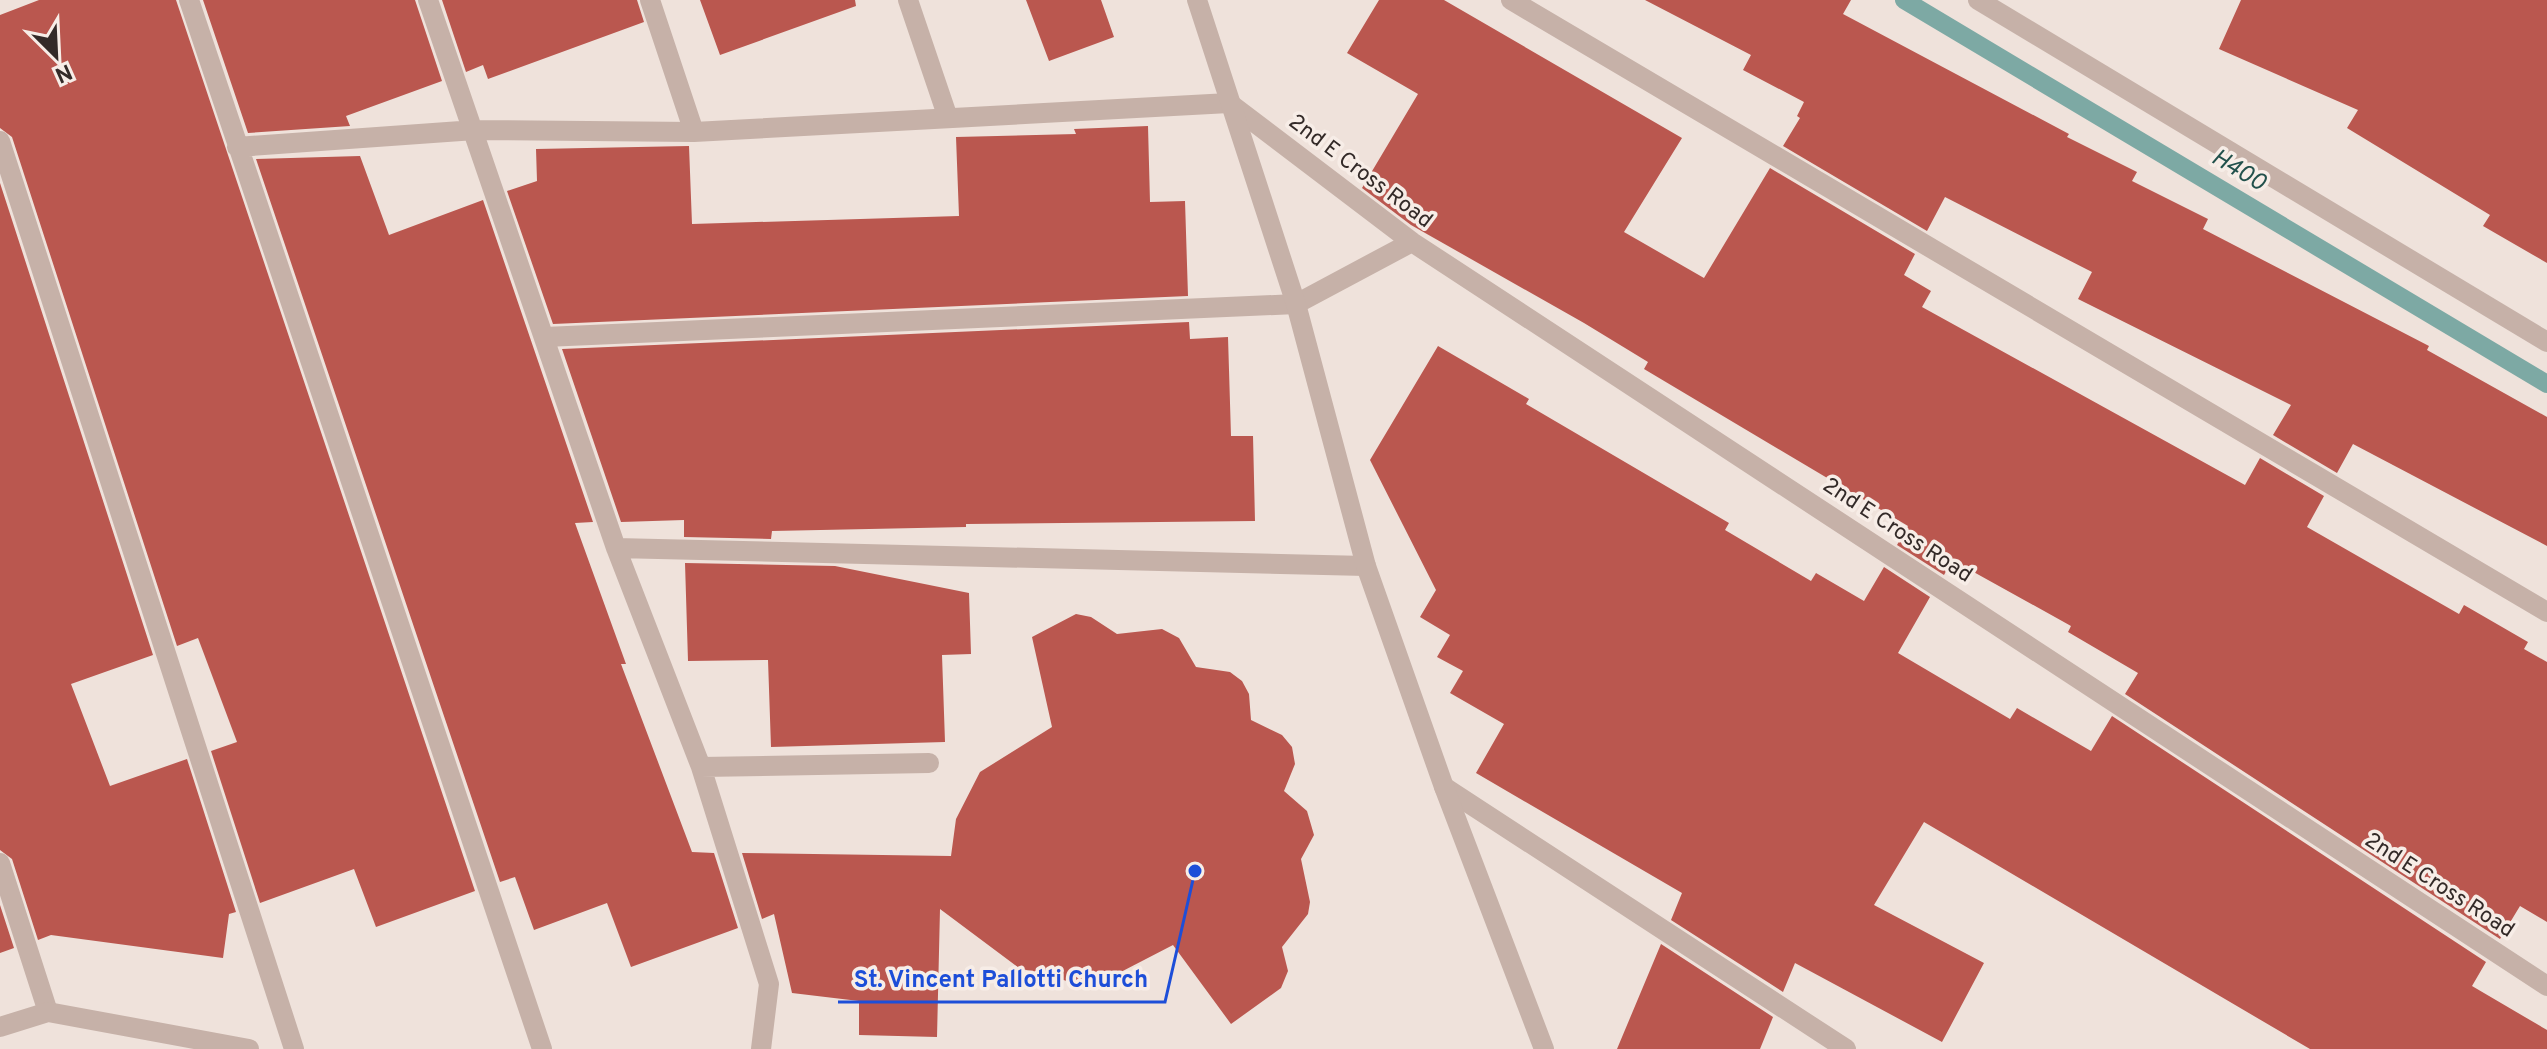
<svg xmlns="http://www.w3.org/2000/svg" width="2547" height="1049" viewBox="0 0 2547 1049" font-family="Overpass,sans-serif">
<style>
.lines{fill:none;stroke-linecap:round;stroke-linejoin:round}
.stream{stroke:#7da9a4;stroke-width:18}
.building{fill:#ba574f}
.minor{stroke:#c6b1a8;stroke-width:20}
.tertiary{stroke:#c6b1a8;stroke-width:20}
.labels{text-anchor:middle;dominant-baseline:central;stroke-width:7;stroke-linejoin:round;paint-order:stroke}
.street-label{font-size:22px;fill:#332a28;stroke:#f7ede7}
.water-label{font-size:24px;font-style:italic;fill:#22514c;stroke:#f7ede7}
.leader{fill:none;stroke:#1d4ed8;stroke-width:3}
.callout-dot{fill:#1d4ed8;stroke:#f7ede7;stroke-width:3}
.callout-label{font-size:24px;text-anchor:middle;font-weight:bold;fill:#1d4ed8;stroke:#f7ede7;stroke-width:7;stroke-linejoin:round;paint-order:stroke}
</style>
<rect width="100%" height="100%" fill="#efe2db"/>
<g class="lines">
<!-- stream -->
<path class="stream" d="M 1904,0 L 2547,384"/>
</g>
<!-- building -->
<path class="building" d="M 39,0 L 176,0 L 475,891 L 376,927 L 354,869 L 260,903 L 211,751 L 237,742 L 198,638 L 177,646 L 12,137 L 0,128 L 0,15 Z
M 203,0 L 415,0 L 442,81 L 346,116 L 350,126 L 248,133 Z
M 442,0 L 637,0 L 644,22 L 488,79 L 483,65 L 466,72 Z
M 700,0 L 855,0 L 856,6 L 720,55 Z
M 1026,0 L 1101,0 L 1114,37 L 1049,61 Z
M 1379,0 L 1444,0 L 1682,138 L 1624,232 L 1704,278 L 1770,168 L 1915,254 L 1904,275 L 1931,291 L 1922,307 L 2245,485 L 2260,458 L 2324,496 L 2307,527 L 2459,614 L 2464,605 L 2528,642 L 2524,649 L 2547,662 L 2547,922 L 2520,906 L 2500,939 L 2125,694 L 2138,673 L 2068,632 L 2071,626 L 1952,560 L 1944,575 L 1897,545 L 1908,526 L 1644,369 L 1648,362 L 1584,323 L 1411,225 L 1362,188 L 1418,94 L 1347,53 Z
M 1645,0 L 1851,0 L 1843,14 L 2069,134 L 2067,137 L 2137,172 L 2132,181 L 2208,219 L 2203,229 L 2429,346 L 2427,350 L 2547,417 L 2547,546 L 2353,444 L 2337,473 L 2273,435 L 2291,405 L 2078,299 L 2092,272 L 1945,197 L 1927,231 L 1783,146 L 1800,118 L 1797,116 L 1804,102 L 1743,70 L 1751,55 Z
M 2241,0 L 2547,0 L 2547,263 L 2483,226 L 2490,215 L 2347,128 L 2358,110 L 2219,49 Z
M 1148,126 L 1150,202 L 1185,201 L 1188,296 L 553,324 L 507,191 L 537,181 L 536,149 L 689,146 L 692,224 L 959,216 L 956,137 L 1076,134 L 1074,129 Z
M 360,156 L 389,235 L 483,200 L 593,522 L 575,523 L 626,664 L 621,664 L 692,852 L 714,853 L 738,928 L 631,967 L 607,903 L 534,930 L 515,877 L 500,882 L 256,159 Z
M 0,183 L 153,655 L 71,684 L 110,786 L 187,759 L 236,912 L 229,914 L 223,958 L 51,935 L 38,940 L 12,859 L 0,850 Z
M 1189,322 L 1190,339 L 1228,337 L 1231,436 L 1253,436 L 1255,521 L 966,524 L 966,527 L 772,531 L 771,539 L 684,537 L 684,520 L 621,522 L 562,349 Z
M 1438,346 L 1529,399 L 1526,404 L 1729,523 L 1725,530 L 1811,581 L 1816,573 L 1864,601 L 1884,567 L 1930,597 L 1898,653 L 2010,719 L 2017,708 L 2091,751 L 2112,716 L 2486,962 L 2472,986 L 2547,1030 L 2547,1049 L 2310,1049 L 1924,822 L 1874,905 L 1984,963 L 1942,1042 L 1795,963 L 1783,992 L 1671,920 L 1682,893 L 1476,773 L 1504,724 L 1450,693 L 1463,671 L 1437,657 L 1450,635 L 1420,617 L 1436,590 L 1370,460 Z
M 685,563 L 835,566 L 969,593 L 971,654 L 942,655 L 945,742 L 771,747 L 768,660 L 688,661 Z
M 1076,614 L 1091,617 L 1117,634 L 1162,629 L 1179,638 L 1196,667 L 1230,672 L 1242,681 L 1249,694 L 1251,720 L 1282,735 L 1292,747 L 1295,764 L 1284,791 L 1307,811 L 1314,835 L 1301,859 L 1310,902 L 1308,914 L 1282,947 L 1288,971 L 1281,988 L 1231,1024 L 1173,945 L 1115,975 L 1067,981 L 1019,968 L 940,909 L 937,1037 L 859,1035 L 859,1001 L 792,993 L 774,914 L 762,919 L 742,853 L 951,856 L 956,819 L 980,772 L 1052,727 L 1032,637 Z
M 0,905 L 14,948 L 0,953 Z
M 1661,944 L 1773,1017 L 1760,1049 L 1617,1049 Z"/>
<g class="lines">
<!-- minor -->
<path class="minor" d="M 189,0 L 542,1049
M 428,0 L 616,548 L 701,767 L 769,984 L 761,1049
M 650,0 L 694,132
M 908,0 L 948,118
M 1511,0 L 2547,612
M 1978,0 L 2547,342
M 0,141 L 294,1049
M 237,147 L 475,130 L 694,132 L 1229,103 L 1412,242 L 2547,986
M 545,337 L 1296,304 L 1412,242
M 616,548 L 1366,566
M 701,767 L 929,763
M 1444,787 L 1846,1049
M 0,863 L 48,1012"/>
<!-- tertiary -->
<path class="tertiary" d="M 1197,0 L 1296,304 L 1366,566 L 1444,787 L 1544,1049
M 0,1027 L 48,1012 L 249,1049"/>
</g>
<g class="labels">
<!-- street labels -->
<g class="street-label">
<text transform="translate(1360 172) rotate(37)">2nd E Cross Road</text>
<text transform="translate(1897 531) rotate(33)">2nd E Cross Road</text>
<text transform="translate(2439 886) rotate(33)">2nd E Cross Road</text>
</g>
<!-- water labels -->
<g class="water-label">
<text transform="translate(2238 171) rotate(31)">H400</text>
</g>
</g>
<!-- callouts -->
<path class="leader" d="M1195 871L1165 1002H838"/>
<circle class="callout-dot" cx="1195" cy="871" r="8"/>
<g class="callout-label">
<text x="1001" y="987">St. Vincent Pallotti Church</text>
</g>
<!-- north arrow -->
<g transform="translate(56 56) rotate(156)" stroke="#f7ede7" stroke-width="6" paint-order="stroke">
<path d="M0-6L14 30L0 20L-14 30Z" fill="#332a28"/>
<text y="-12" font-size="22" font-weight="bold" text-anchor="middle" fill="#332a28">N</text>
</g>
</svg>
